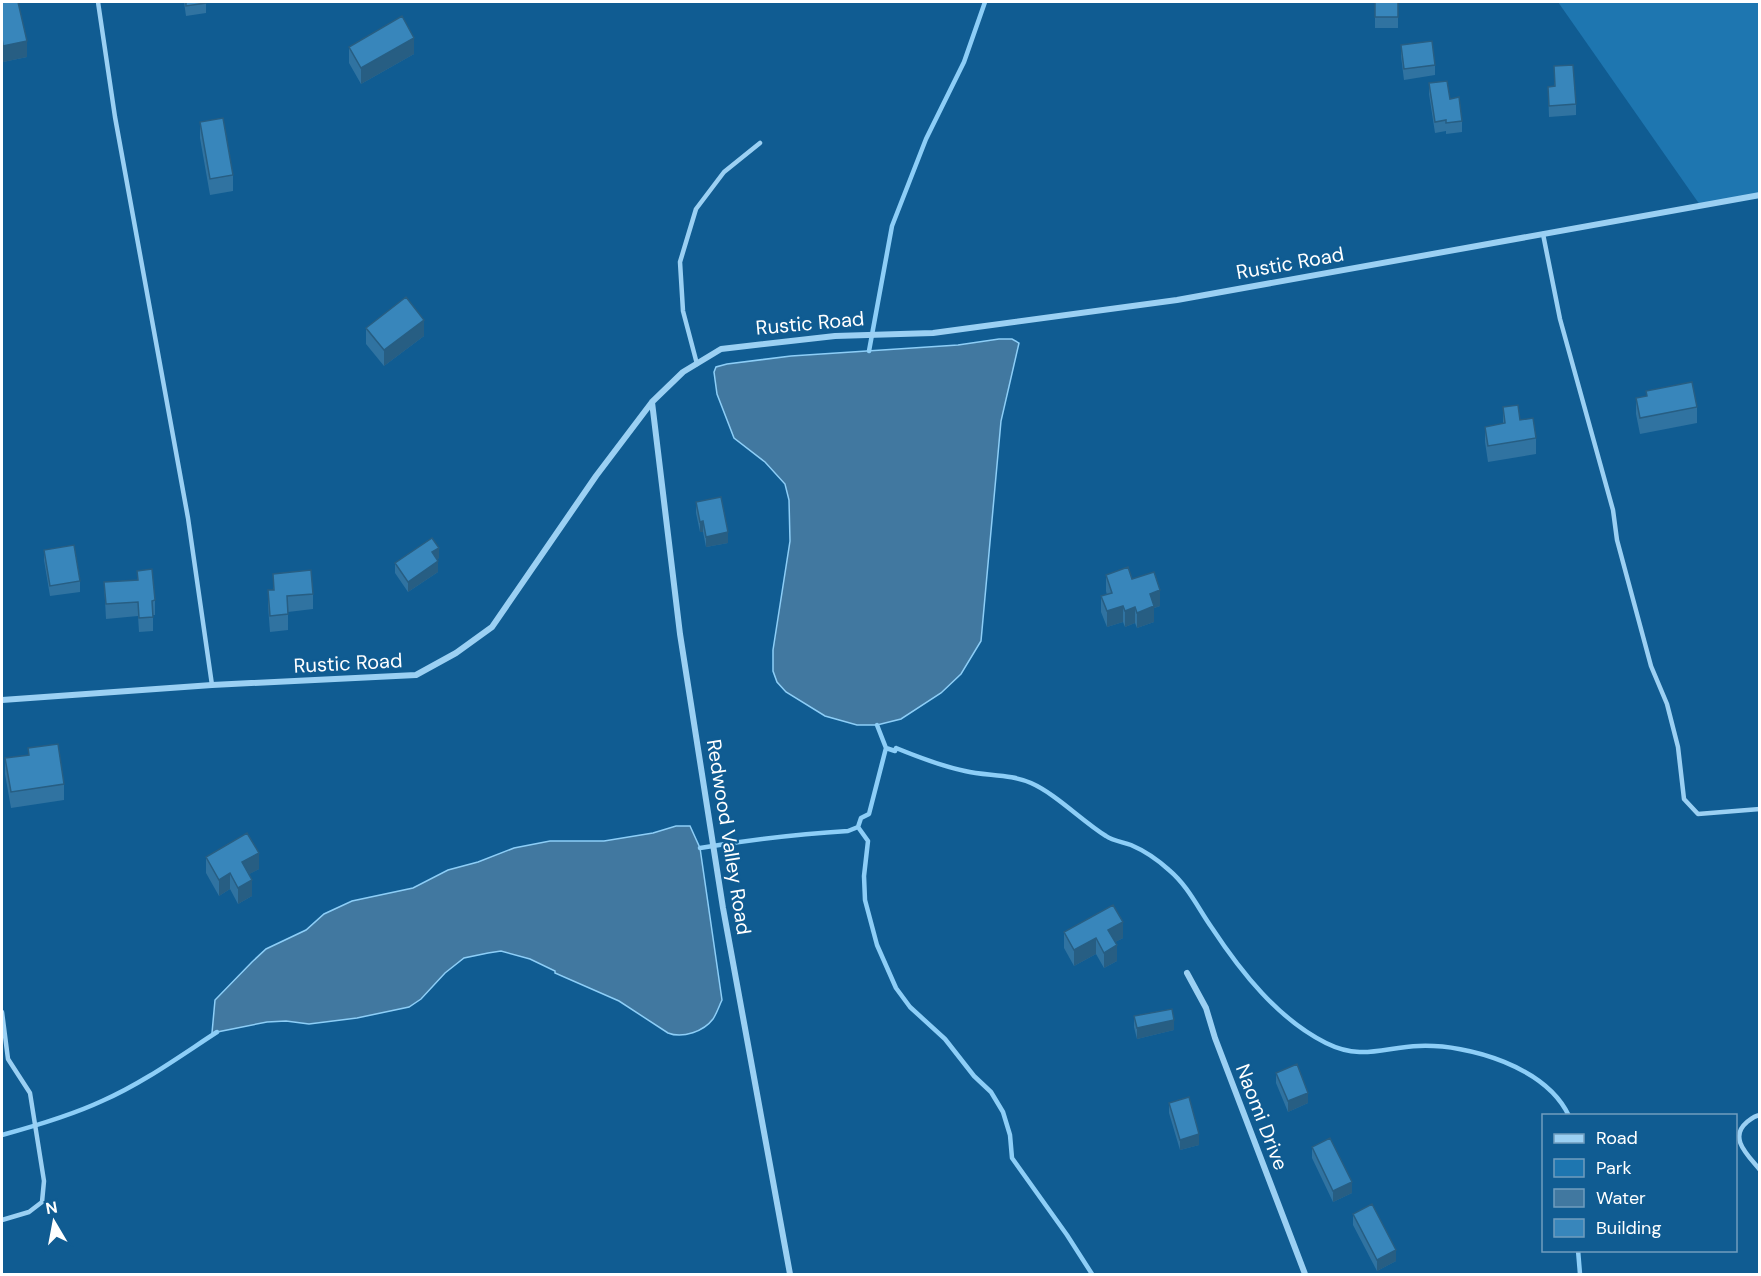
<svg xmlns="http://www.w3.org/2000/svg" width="1761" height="1276" viewBox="0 0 1761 1276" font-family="'DM Sans',sans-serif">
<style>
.green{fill:#1e76b0}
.water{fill:#4178a0;stroke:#8dcef7;stroke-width:1.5}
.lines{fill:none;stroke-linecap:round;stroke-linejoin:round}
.stream{stroke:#8dcef7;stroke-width:4.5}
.service{stroke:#9bd0f3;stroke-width:4.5}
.minor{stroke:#9bd0f3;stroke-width:6}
.wall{fill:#3073a1}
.shaded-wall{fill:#275e83}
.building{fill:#3886bb;stroke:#275e83;stroke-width:1.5}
.labels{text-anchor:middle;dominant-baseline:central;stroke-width:4.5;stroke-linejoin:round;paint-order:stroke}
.street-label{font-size:20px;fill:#fff;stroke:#105c92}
</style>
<rect width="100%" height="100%" fill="#105c92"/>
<!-- green -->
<path class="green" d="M 1558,2 L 1759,2 L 1759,195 L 1700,205 Z"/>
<!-- water -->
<path class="water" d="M 999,339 L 1012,339 L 1019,343 L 1001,421 L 981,641 L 961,674 L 941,693 L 901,719 L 877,725 L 857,725 L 825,716 L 786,692 L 777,682 L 773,671 L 773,650 L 790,541 L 789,500 L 785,484 L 765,462 L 734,438 L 717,394 L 714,372 L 716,367 L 727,364 L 791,356 L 958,345 Z
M 676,826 L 690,826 L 700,848 L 722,1000 C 719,1006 717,1013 713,1019 C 704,1031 683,1039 668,1033 L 619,1001 L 555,973 L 555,971 L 530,959 L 501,951 L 488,953 L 464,958 L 445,973 L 421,999 L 409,1007 L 357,1018 L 309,1024 L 286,1021 L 267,1022 L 212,1033 L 215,1000 L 252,962 L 266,949 L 306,930 L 324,914 L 352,901 L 413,888 L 448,870 L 478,862 L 514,848 L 550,841 L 604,841 L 653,833 Z"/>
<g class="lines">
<!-- stream -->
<path class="stream" d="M 869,351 L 892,226 L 926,139 L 964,62 L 985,2
M 886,748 L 895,751 L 896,748 C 918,757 941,766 965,771 C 986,776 1011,774 1031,783 C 1056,794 1082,821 1106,836 C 1113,841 1123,842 1131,845 C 1145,851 1158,860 1169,870 C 1188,886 1198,908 1212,928 C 1241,972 1278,1019 1326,1043 C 1362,1061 1384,1047 1419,1046 C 1469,1044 1546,1067 1569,1116
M 858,827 L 868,841 L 864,876 L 865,900 L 877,945 L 896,988 L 910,1007 L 945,1039 L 974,1076 L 991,1092 L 1003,1112 L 1010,1135 L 1012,1158 L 1067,1235 L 1092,1274
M 700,848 C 749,840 798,834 848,831 L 858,827 L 861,818 L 869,814 L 886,748 L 877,725
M 2,1135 C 35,1126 70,1116 102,1101 C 143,1083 180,1056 217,1032
M 1578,1250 L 1580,1274"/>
<!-- service -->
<path class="service" d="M 98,2 L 115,117 L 188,518 L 212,685
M 1543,234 L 1560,319 L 1613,510 L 1617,540 L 1651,666 L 1667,704 L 1678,747 L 1684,799 L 1698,814 L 1760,809
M 697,364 L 683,311 L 680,262 L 696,209 L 724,172 L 760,143
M 2,1012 L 8,1059 L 30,1093 L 44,1181 L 42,1202 L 29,1212 L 2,1220
M 1760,1115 C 1754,1116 1752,1118 1747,1122 C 1728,1138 1748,1155 1760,1170"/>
<!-- minor -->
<path class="minor" d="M 652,402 L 680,634 L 723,908 L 790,1274
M 2,700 L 212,685 L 416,675 L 456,653 L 492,627 L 596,476 L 652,402 L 683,372 L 721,349 L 835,336 L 933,333 L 1177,300 L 1760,195
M 1187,973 L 1206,1008 L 1215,1038 L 1305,1274"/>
</g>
<!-- wall -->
<path class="wall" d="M 2,2 L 27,57 L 3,62 L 2,54 Z
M 184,2 L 206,2 L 206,13 L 186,16 Z
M 1375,2 L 1398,2 L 1398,28 L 1375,28 Z
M 1401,45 L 1435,65 L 1435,75 L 1404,80 L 1401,56 Z
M 349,47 L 414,54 L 361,84 L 349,63 Z
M 1554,66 L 1576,104 L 1576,115 L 1549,117 L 1548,87 L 1554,86 Z
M 1429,83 L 1450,99 L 1462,121 L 1462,132 L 1446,134 L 1446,131 L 1435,133 L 1429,94 Z
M 200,122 L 233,175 L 233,191 L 210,195 L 200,138 Z
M 366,328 L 424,336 L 384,366 L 366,344 Z
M 1646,391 L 1697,407 L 1697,423 L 1640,434 L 1636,414 L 1636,398 L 1646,396 Z
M 1503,407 L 1520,420 L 1536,438 L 1536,454 L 1488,462 L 1485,442 L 1485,427 L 1503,424 Z
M 696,502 L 728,543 L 706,547 L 703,532 L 700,532 L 696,513 Z
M 44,550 L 80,581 L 80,592 L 50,596 L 44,560 Z
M 439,558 L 437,559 L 438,572 L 408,592 L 395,573 L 395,563 Z
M 137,571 L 155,600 L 155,615 L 153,615 L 153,631 L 139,632 L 138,616 L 106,619 L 104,582 L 137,580 Z
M 273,574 L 313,594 L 313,609 L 288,612 L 288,630 L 270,632 L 268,606 L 268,590 L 273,590 Z
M 1106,575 L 1132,579 L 1160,606 L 1154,608 L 1154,622 L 1137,628 L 1135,623 L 1125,627 L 1123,622 L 1107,627 L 1101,612 L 1101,596 L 1107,595 L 1106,591 Z
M 28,748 L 64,784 L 64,800 L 11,808 L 5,774 L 5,758 L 28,755 Z
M 206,857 L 259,869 L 249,874 L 252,896 L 238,904 L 230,889 L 219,896 L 206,873 Z
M 1064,932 L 1123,938 L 1115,942 L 1117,961 L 1104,968 L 1096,954 L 1074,966 L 1064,948 Z
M 1134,1016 L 1174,1030 L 1137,1039 L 1134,1027 Z
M 1276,1073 L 1308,1103 L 1288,1112 L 1276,1083 Z
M 1169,1103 L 1199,1145 L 1180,1150 L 1169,1113 Z
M 1312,1147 L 1352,1193 L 1333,1202 L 1312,1158 Z
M 1353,1214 L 1396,1261 L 1377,1271 L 1353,1225 Z"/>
<!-- shaded-wall -->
<path class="shaded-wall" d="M 414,38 L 414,54 L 361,84 L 361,68 Z
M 27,41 L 27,57 L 3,62 L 3,46 Z
M 424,320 L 424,336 L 384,366 L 384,350 Z
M 703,521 L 703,532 L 700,532 L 700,522 Z
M 728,532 L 728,543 L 706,547 L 706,537 Z
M 439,548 L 439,558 L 432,563 L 432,552 Z
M 438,561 L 438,572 L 408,592 L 408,582 Z
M 1160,590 L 1160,606 L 1154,608 L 1154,622 L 1137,628 L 1137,613 L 1150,594 Z
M 1123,606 L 1123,622 L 1107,627 L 1107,611 Z
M 1135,607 L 1135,623 L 1125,627 L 1125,611 Z
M 259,853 L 259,869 L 242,878 L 242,862 Z
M 230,873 L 230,889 L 219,896 L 219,880 Z
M 252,880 L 252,896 L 238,904 L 238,888 Z
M 1123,922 L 1123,938 L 1108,946 L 1108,930 Z
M 1096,938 L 1096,954 L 1074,966 L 1074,950 Z
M 1117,945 L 1117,961 L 1104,968 L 1104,953 Z
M 1174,1020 L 1174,1030 L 1137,1039 L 1137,1028 Z
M 1308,1093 L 1308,1103 L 1288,1112 L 1288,1101 Z
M 1199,1134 L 1199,1145 L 1180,1150 L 1180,1140 Z
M 1352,1182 L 1352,1193 L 1333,1202 L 1333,1191 Z
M 1396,1250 L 1396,1261 L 1377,1271 L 1377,1260 Z"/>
<!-- building -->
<path class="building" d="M 2,2 L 18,2 L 27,41 L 3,46 L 2,38 Z
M 186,2 L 206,2 L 206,3 L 186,6 Z
M 1375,2 L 1398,2 L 1398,17 L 1375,17 Z
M 402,16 L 414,38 L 361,68 L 349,47 Z
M 1432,41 L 1435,65 L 1404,69 L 1401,45 Z
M 1573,65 L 1576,104 L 1549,106 L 1548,87 L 1555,86 L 1554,66 Z
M 1447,81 L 1450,99 L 1459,97 L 1462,121 L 1446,123 L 1446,120 L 1435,122 L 1429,83 Z
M 223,118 L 233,175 L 210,179 L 200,122 Z
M 406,297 L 424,320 L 384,350 L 366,328 Z
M 1692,382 L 1697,407 L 1640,418 L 1636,398 L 1647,396 L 1646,391 Z
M 1518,405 L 1520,420 L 1533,418 L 1536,438 L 1488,446 L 1485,427 L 1505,423 L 1503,407 Z
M 721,497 L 728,532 L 706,537 L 703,521 L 700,522 L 696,502 Z
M 432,538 L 439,548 L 432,552 L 438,561 L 408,582 L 395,563 Z
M 74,545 L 80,581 L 50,586 L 44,550 Z
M 1128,567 L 1132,579 L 1154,572 L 1160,590 L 1150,594 L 1154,606 L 1137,613 L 1135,607 L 1125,611 L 1123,606 L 1107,611 L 1101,596 L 1112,593 L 1106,575 Z
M 152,569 L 155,600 L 152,601 L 153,617 L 139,618 L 138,602 L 106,604 L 104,582 L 138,580 L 137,571 Z
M 311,570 L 313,594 L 287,596 L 288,614 L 270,616 L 268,590 L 274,590 L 273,574 Z
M 58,744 L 64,784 L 11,792 L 5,758 L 29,755 L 28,748 Z
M 247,833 L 259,853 L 242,862 L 252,880 L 238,888 L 230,873 L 219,880 L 206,857 Z
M 1113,905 L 1123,922 L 1108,930 L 1117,945 L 1104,953 L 1096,938 L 1074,950 L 1064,932 Z
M 1172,1009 L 1174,1020 L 1137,1028 L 1134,1016 Z
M 1297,1064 L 1308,1093 L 1288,1101 L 1276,1073 Z
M 1189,1097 L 1199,1134 L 1180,1140 L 1169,1103 Z
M 1330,1138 L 1352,1182 L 1333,1191 L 1312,1147 Z
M 1372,1204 L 1396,1250 L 1377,1260 L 1353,1214 Z"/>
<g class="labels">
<!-- street labels -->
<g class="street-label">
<text transform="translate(1290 263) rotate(-10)">Rustic Road</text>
<text transform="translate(810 323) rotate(-5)">Rustic Road</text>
<text transform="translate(348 663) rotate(-3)">Rustic Road</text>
<text transform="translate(729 837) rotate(81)">Redwood Valley Road</text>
<text transform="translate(1262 1117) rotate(69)">Naomi Drive</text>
</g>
</g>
<!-- border -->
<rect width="1761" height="1276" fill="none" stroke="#ffffff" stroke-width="6"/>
<!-- legend -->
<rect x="1542" y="1114" width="195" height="138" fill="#105c92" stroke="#709dbe" stroke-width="1.5"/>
<rect x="1554" y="1134" width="30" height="9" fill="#9bd0f3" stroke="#709dbe" stroke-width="1.5"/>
<text x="1596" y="1144" font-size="18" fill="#ffffff">Road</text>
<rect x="1554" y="1159" width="30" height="18" fill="#1e76b0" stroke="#709dbe" stroke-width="1.5"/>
<text x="1596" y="1174" font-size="18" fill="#ffffff">Park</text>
<rect x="1554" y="1189" width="30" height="18" fill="#4178a0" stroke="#709dbe" stroke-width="1.5"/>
<text x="1596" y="1204" font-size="18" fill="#ffffff">Water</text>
<rect x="1554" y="1219" width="30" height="18" fill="#3886bb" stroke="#709dbe" stroke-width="1.5"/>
<text x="1596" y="1234" font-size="18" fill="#ffffff">Building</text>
<!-- north arrow -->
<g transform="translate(54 1222) rotate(350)" stroke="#105c92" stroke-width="4.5" paint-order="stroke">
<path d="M0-4.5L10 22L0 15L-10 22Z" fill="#ffffff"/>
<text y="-9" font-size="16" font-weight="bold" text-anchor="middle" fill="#ffffff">N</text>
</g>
</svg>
